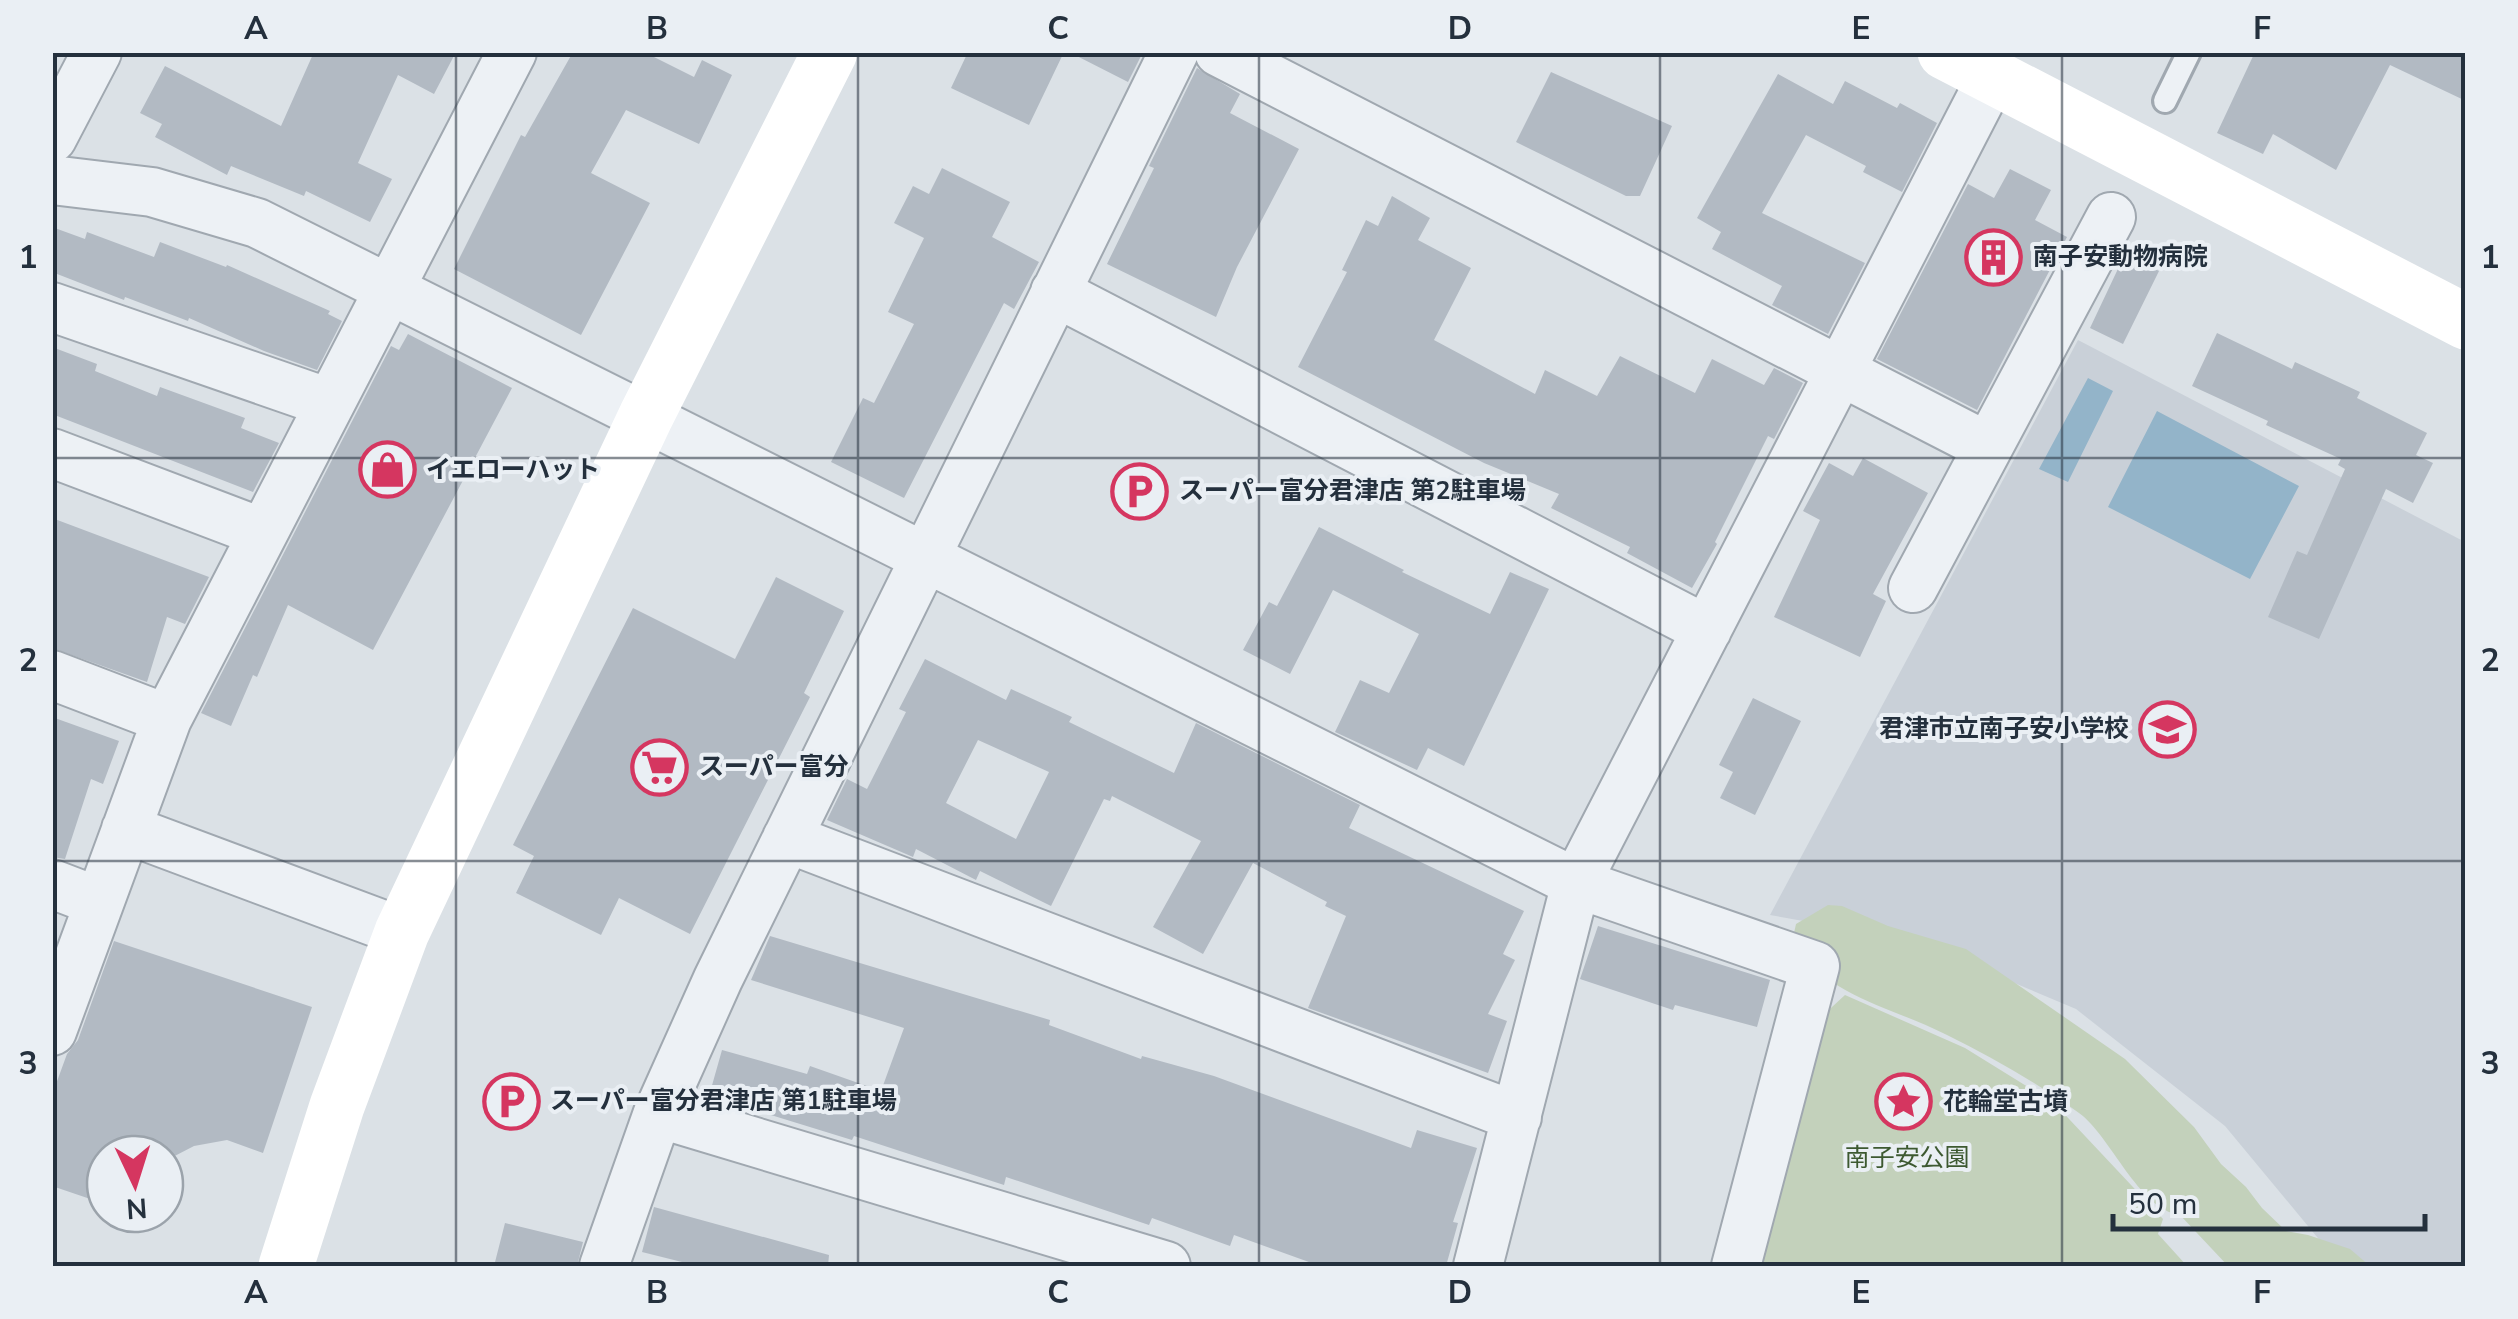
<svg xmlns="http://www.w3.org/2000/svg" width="2518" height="1319" viewBox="0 0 2518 1319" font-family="'Nunito Sans','Noto Sans JP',sans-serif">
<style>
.built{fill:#c9d0d8}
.green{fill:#c3d1bb}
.water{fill:#93b4c9}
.building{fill:#b2bac3;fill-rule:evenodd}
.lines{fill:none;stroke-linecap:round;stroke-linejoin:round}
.lane-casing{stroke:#a0a8b0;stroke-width:28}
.street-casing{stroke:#a0a8b0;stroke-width:52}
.lane{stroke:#edf1f5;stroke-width:22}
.street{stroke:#edf1f5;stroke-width:48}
.secondary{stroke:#fff;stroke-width:55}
.grid{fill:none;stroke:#24303d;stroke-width:2.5;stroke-opacity:0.55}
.labels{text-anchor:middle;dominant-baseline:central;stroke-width:8;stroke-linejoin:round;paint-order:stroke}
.poi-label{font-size:25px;font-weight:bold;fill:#24303d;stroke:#eaeff4;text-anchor:start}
.park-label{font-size:25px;fill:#3d5931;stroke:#eaeff4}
.neatline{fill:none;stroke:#24303d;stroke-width:4}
.grid-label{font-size:32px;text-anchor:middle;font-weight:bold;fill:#24303d}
</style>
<rect width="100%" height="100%" fill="#dbe1e6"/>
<!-- built -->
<path class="built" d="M 2078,340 L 2465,542 L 2465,1266 L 2341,1266 L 2225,1126 L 2076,1009 L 1915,941 L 1770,915 Z"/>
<!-- green -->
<path class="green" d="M 1828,905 L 1842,906 L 1888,926 L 1966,949 L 2125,1059 L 2194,1127 L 2221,1164 L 2246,1187 L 2262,1208 L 2286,1231 L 2308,1235 L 2350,1249 L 2370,1266 L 2228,1266 L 2180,1215 C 2138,1209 2111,1136 2079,1113 C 2037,1083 1993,1058 1947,1035 C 1888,1005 1833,1000 1792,942 L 1796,924 Z
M 1845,995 L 1965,1048 L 2054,1103 L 2163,1219 L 2158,1234 L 2187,1266 L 1757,1266 L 1806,1031 Z"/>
<!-- water -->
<path class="water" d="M 2088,378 L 2113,391 L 2068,482 L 2039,469 Z
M 2157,411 L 2299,486 L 2250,579 L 2108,507 Z"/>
<!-- building -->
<path class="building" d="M 314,52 L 456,52 L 434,94 L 398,75 L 358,163 L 392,179 L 370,222 L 306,191 L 304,196 L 231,166 L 227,175 L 155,137 L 162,124 L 140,113 L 165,66 L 281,126 Z
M 573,52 L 644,52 L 694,77 L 702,60 L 732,75 L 699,144 L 626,110 L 591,173 L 650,203 L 581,335 L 454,269 L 521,135 L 525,137 Z
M 968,52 L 1064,52 L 1029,125 L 951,88 Z
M 1069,52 L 1143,52 L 1128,82 Z
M 2255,52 L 2466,52 L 2466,101 L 2390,65 L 2336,170 L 2273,134 L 2263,154 L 2217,133 Z
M 1197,68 L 1240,94 L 1230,113 L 1299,149 L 1237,267 L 1216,317 L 1107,264 L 1154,168 L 1149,166 Z
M 1551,72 L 1672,126 L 1640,196 L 1626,196 L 1516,142 Z
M 1778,74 L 1833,104 L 1845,81 L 1897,108 L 1900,103 L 1937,123 L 1902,192 L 1863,172 L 1866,166 L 1806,135 L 1762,213 L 1865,263 L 1828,334 L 1772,305 L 1782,286 L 1712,249 L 1721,232 L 1697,218 Z
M 942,168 L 1010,202 L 992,237 L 1039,262 L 1014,309 L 1004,303 L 904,498 L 831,462 L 863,398 L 874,403 L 914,324 L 888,312 L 924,238 L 894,223 L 913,186 L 929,194 Z
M 2010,169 L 2051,190 L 2035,220 L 2067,237 L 1977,410 L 1877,359 L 1968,184 L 1994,198 Z
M 1392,196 L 1430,218 L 1418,240 L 1471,268 L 1434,340 L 1535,394 L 1545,370 L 1597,396 L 1620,356 L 1695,393 L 1712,359 L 1764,385 L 1774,368 L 1803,383 L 1774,439 L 1768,436 L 1715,542 L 1717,544 L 1692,588 L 1627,553 L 1630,547 L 1551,508 L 1559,494 L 1484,463 L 1298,367 L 1347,272 L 1342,270 L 1366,220 L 1378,226 Z
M 52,227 L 85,239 L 87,232 L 154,257 L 160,242 L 226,267 L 227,265 L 330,311 L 328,314 L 342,321 L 317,370 L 264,351 L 189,318 L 188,321 L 125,297 L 124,300 L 52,272 Z
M 2125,254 L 2159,271 L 2123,344 L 2090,328 Z
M 2217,333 L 2292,369 L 2295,362 L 2360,392 L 2357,398 L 2427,433 L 2416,455 L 2433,463 L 2413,503 L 2386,489 L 2319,639 L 2268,617 L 2297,551 L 2307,555 L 2345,469 L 2338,465 L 2341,459 L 2266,425 L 2268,421 L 2192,386 Z
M 408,334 L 512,388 L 373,650 L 288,605 L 257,677 L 253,675 L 231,726 L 201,713 L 391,346 L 399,350 Z
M 52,347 L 97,364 L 95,371 L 157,396 L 160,387 L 245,418 L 241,428 L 279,443 L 253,492 L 52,414 Z
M 1863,458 L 1928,493 L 1873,594 L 1886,601 L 1860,657 L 1774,617 L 1820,520 L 1803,511 L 1829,463 L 1853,476 Z
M 52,518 L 209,577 L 185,624 L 167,617 L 147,682 L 52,648 Z
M 1319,527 L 1404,570 L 1402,572 L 1490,614 L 1510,572 L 1549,589 L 1464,766 L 1428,748 L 1417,770 L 1335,732 L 1360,680 L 1389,693 L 1419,634 L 1333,590 L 1290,674 L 1243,650 L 1269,602 L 1277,606 Z
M 776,577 L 844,611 L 804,693 L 810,697 L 690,934 L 619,898 L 601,935 L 516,893 L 534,856 L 513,845 L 633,608 L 735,659 Z
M 925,659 L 1006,700 L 1011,689 L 1072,717 L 1069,722 L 1174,773 L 1196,723 L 1360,805 L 1349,828 L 1524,911 L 1503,954 L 1515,960 L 1488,1014 L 1507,1021 L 1488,1073 L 1308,1008 L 1346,916 L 1325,906 L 1327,902 L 1253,863 L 1203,954 L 1153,927 L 1201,841 L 1112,796 L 1110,801 L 1104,799 L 1051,906 L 980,871 L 976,880 L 916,849 L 913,857 L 827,820 L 847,779 L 867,789 L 906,712 L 899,709 ZM 978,740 L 1049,772 L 1016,839 L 946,803 Z
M 1753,698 L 1801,721 L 1755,815 L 1720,798 L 1733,772 L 1719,765 Z
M 52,717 L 119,741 L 103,784 L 91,779 L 65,859 L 52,857 Z
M 1598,926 L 1770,980 L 1757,1027 L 1675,1005 L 1673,1010 L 1580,979 Z
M 770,936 L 1050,1020 L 1049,1025 L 1141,1059 L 1142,1056 L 1214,1076 L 1411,1148 L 1417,1130 L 1477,1148 L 1453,1222 L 1458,1223 L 1446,1266 L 1320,1266 L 1234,1235 L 1230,1246 L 1152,1218 L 1149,1225 L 1006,1177 L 1004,1185 L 854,1136 L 852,1140 L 709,1096 L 722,1050 L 807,1074 L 810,1066 L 881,1091 L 904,1028 L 751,980 Z
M 114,941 L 312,1007 L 263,1153 L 227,1140 L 194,1146 L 165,1161 L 165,1154 L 105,1154 L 105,1204 L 52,1186 L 52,1095 L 67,1054 L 78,1040 Z
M 654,1207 L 829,1255 L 828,1266 L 698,1266 L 642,1252 Z
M 505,1223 L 583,1242 L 577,1266 L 494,1266 Z"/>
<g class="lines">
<defs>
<path id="lane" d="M 2165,101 L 2189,52"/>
<path id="street" d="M 1219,52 L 1988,447
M 52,138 L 97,52
M 52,180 L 152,192 L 257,223 L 1576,883 L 1815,966 L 1736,1266
M 1055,292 L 1707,630
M 52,307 L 329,403
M 52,453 L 263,533
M 1913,588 L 2111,217
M 52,675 L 167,719
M 126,829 L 402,932
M 787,838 L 1517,1117
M 52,884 L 99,902
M 52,1031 L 167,719 L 512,52
M 658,1113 L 1166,1266
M 604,1266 L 658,1113 L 718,979 L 1174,52
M 1478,1266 L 1576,883 L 1992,77"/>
</defs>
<!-- lane casing -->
<use href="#lane" class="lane-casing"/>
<!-- street casing -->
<use href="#street" class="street-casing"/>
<!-- lane -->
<use href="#lane" class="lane"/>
<!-- street -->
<use href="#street" class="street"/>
<!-- secondary -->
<path class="secondary" d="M 1945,52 L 2466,322
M 286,1266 L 337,1106 L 402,932 L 646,416 L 830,52"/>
</g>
<!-- grid -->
<path class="grid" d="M 456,52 L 456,1266M 858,52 L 858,1266M 1259,52 L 1259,1266M 1660,52 L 1660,1266M 2062,52 L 2062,1266M 52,458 L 2466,458M 52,861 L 2466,861"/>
<!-- icons -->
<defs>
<symbol id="building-ring" viewBox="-11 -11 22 22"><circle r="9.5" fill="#eaeff4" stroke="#d53660" stroke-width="1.5"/><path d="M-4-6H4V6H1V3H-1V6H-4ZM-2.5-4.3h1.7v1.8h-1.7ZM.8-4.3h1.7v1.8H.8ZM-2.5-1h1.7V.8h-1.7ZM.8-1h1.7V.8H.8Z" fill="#d53660"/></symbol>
<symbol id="shop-ring" viewBox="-11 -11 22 22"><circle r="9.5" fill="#eaeff4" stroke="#d53660" stroke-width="1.5"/><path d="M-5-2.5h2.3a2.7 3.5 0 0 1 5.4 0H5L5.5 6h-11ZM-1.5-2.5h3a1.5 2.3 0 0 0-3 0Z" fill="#d53660"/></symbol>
<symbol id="parking-ring" viewBox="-11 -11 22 22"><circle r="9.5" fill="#eaeff4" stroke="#d53660" stroke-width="1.5"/><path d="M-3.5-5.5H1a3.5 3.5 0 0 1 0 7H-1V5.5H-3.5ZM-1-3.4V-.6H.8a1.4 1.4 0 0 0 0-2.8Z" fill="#d53660"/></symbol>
<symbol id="school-ring" viewBox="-11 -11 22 22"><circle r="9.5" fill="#eaeff4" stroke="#d53660" stroke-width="1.5"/><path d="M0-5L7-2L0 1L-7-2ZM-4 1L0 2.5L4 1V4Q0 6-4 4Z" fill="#d53660"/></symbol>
<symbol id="supermarket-ring" viewBox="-11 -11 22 22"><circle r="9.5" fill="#eaeff4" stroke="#d53660" stroke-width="1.5"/><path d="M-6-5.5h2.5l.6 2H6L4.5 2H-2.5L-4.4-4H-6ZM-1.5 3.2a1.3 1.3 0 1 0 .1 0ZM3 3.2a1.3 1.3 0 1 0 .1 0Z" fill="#d53660"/></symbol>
<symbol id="sight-ring" viewBox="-11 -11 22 22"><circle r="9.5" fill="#eaeff4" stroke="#d53660" stroke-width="1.5"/><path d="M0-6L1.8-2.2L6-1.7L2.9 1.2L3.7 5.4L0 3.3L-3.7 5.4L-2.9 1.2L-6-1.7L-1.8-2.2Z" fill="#d53660"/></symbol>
</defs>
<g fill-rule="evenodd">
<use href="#building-ring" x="1962" y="226" width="63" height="63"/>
<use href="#shop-ring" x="356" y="438" width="63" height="63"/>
<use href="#parking-ring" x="1108" y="460" width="63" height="63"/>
<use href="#school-ring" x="2136" y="698" width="63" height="63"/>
<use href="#supermarket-ring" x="628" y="736" width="63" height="63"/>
<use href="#parking-ring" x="480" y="1070" width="63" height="63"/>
<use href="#sight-ring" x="1872" y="1070" width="63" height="63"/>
</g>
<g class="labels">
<!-- poi labels -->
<g class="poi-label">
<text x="2033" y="257">南子安動物病院</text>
<text x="426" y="470">イエローハット</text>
<text x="1179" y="491">スーパー富分君津店 第2駐車場</text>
<text x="2129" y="729" text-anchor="end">君津市立南子安小学校</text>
<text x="699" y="767">スーパー富分</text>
<text x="550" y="1101">スーパー富分君津店 第1駐車場</text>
<text x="1943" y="1102">花輪堂古墳</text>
</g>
<!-- park labels -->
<g class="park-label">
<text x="1907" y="1158">南子安公園</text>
</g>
</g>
<!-- border -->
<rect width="2518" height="1319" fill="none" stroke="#eaeff4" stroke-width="110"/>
<!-- north arrow -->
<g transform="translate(135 1184) rotate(176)"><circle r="48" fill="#eaeff4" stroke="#9ba3ab" stroke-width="2.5"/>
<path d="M0-8L18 38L0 25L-18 38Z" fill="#d53660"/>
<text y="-15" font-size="28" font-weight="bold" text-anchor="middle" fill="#24303d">N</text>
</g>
<!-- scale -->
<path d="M2113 1214v15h312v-15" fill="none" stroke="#24303d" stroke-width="5"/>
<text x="2128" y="1214" font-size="30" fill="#24303d" stroke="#eaeff4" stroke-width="8" paint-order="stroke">50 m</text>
<rect x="55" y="55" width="2408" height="1209" class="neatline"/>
<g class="grid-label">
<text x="256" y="39">A</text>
<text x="657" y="39">B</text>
<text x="1058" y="39">C</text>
<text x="1460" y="39">D</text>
<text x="1861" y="39">E</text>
<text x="2262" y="39">F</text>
<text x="28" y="268">1</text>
<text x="2490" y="268">1</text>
<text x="28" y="671">2</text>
<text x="2490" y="671">2</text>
<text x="28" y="1074">3</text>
<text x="2490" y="1074">3</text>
<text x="256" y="1303">A</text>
<text x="657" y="1303">B</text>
<text x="1058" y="1303">C</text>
<text x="1460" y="1303">D</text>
<text x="1861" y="1303">E</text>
<text x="2262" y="1303">F</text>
</g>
</svg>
